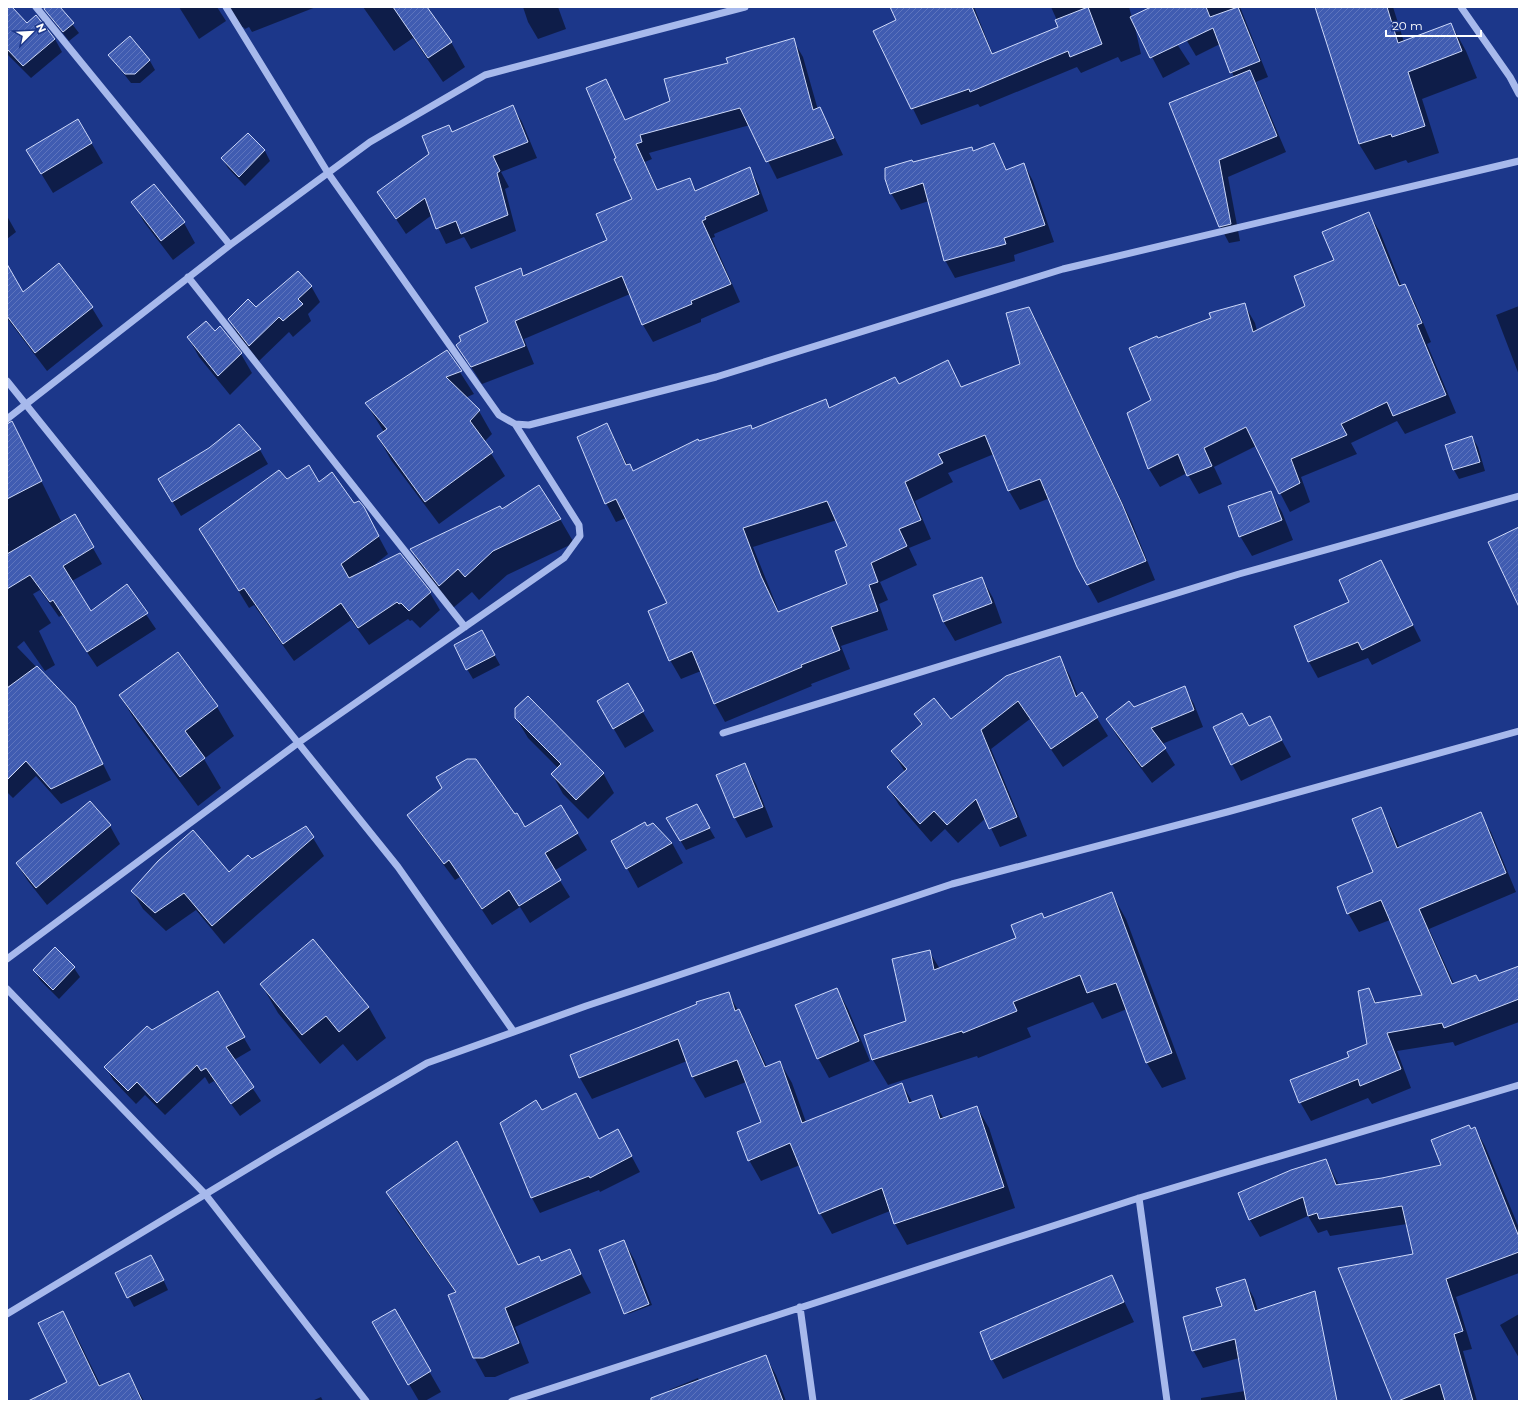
<svg xmlns="http://www.w3.org/2000/svg" width="1526" height="1408" viewBox="0 0 1526 1408" font-family="Montserrat,sans-serif">
<style>
.shadow{fill:#0007;fill-rule:evenodd}
.building{fill:url(#building-hatch);stroke:#cdd8f9;fill-rule:evenodd}
.lines{fill:none;stroke-linecap:round;stroke-linejoin:round}
.minor{stroke:#a7b9ec;stroke-width:7}
</style>
<defs>
<pattern id="building-hatch" width="6" height="6" patternUnits="userSpaceOnUse"><rect width="6" height="6" fill="#405cb1"/><path d="M-1 1l2-2M0 6l6-6M5 7l2-2" fill="none" stroke="#5d74bd"/></pattern>
</defs>
<rect width="100%" height="100%" fill="#1c378a"/>
<!-- shadow -->
<path class="shadow" d="M 7,7 L 10,7 L 27,25 L 55,39 L 62,52 L 31,78 L 7,54 Z
M 47,7 L 59,7 L 79,33 L 69,41 L 51,18 L 45,9 Z
M 179,7 L 217,7 L 226,21 L 199,39 Z
M 227,7 L 316,7 L 252,32 L 249,27 L 245,29 L 243,27 L 238,27 Z
M 363,7 L 393,7 L 395,10 L 400,7 L 426,7 L 451,42 L 465,67 L 443,82 L 413,38 L 394,51 Z
M 523,7 L 558,7 L 566,29 L 538,39 L 528,22 Z
M 905,7 L 974,7 L 993,55 L 1060,27 L 1051,7 L 1129,7 L 1132,18 L 1153,7 L 1190,64 L 1163,78 L 1134,23 L 1141,54 L 1121,62 L 1118,57 L 1081,73 L 1077,67 L 980,107 L 978,104 L 921,125 L 875,32 L 897,21 Z
M 1177,7 L 1240,7 L 1268,77 L 1256,82 L 1286,152 L 1228,177 L 1240,241 L 1229,243 L 1220,226 L 1170,104 L 1234,77 L 1220,44 L 1196,56 L 1187,41 Z
M 1316,7 L 1393,7 L 1404,42 L 1451,24 L 1466,51 L 1477,78 L 1422,99 L 1439,153 L 1408,163 L 1406,160 L 1375,170 L 1359,144 Z
M 130,37 L 150,61 L 155,70 L 140,83 L 131,83 L 109,55 Z
M 793,40 L 803,57 L 818,110 L 819,109 L 829,126 L 843,155 L 777,179 L 750,125 L 649,153 L 652,159 L 645,162 L 658,191 L 689,179 L 697,192 L 749,168 L 759,186 L 768,211 L 714,234 L 715,237 L 712,238 L 740,302 L 701,319 L 701,322 L 653,342 L 643,325 L 630,294 L 524,339 L 534,364 L 482,384 L 457,345 L 490,322 L 521,269 L 524,276 L 608,240 L 633,199 L 617,158 L 606,81 L 626,121 L 671,102 L 729,64 Z
M 513,107 L 522,122 L 537,158 L 501,172 L 509,187 L 505,189 L 516,231 L 471,249 L 464,237 L 446,244 L 432,215 L 406,234 L 378,192 L 430,154 L 452,132 Z
M 78,120 L 103,163 L 53,193 L 39,170 Z
M 248,134 L 265,151 L 270,161 L 245,186 L 228,168 L 222,158 Z
M 993,144 L 1007,170 L 1024,164 L 1033,181 L 1054,242 L 1014,255 L 1015,261 L 955,278 L 945,260 L 929,201 L 901,210 L 891,193 L 913,163 L 972,148 L 974,152 Z
M 133,202 L 184,223 L 195,243 L 173,260 L 144,222 Z
M 1369,214 L 1380,232 L 1402,287 L 1405,285 L 1415,303 L 1431,342 L 1427,344 L 1456,413 L 1405,434 L 1397,421 L 1351,443 L 1357,454 L 1301,477 L 1310,502 L 1290,512 L 1256,446 L 1214,467 L 1222,484 L 1199,494 L 1187,473 L 1160,487 L 1149,469 L 1128,414 L 1152,401 L 1158,339 L 1244,304 L 1255,323 L 1257,331 L 1306,307 L 1335,260 Z
M 7,216 L 16,232 L 7,239 Z
M 59,265 L 92,308 L 103,326 L 47,371 L 7,318 L 7,272 L 23,293 Z
M 311,286 L 320,302 L 308,314 L 311,321 L 293,337 L 289,332 L 259,361 L 238,335 L 229,319 Z
M 1519,306 L 1519,375 L 1496,315 Z
M 1028,308 L 1039,327 L 1132,523 L 1155,580 L 1098,603 L 1078,567 L 1050,498 L 1020,510 L 1009,491 L 994,454 L 948,473 L 953,482 L 915,501 L 931,539 L 909,548 L 917,565 L 880,582 L 888,600 L 879,604 L 888,630 L 841,646 L 850,669 L 811,684 L 812,686 L 725,722 L 715,704 L 701,671 L 681,679 L 670,660 L 669,603 L 626,518 L 616,522 L 606,503 L 607,424 L 628,466 L 633,472 L 699,442 L 753,430 L 825,400 L 830,409 L 899,385 L 947,362 L 962,388 L 1021,364 ZM 837,520 L 849,546 L 849,585 L 779,612 L 753,547 Z
M 215,333 L 241,354 L 252,373 L 230,395 L 199,357 L 188,337 Z
M 447,352 L 474,394 L 465,398 L 479,411 L 492,434 L 484,442 L 505,476 L 439,524 L 391,460 L 378,437 L 384,432 L 366,403 Z
M 239,425 L 260,450 L 268,464 L 181,516 L 168,494 L 210,449 Z
M 18,434 L 62,523 L 74,515 L 102,564 L 72,581 L 91,612 L 126,585 L 156,629 L 97,667 L 62,615 L 59,617 L 40,590 L 33,594 L 51,623 L 39,631 L 55,665 L 45,671 L 24,641 L 17,647 L 74,706 L 111,780 L 61,804 L 36,776 L 13,798 L 7,792 L 7,546 L 9,545 L 7,543 L 7,440 Z
M 1472,437 L 1478,447 L 1485,471 L 1459,479 L 1454,470 Z
M 287,481 L 319,483 L 354,504 L 373,526 L 388,554 L 368,570 L 430,593 L 440,610 L 420,628 L 412,620 L 410,621 L 408,619 L 369,645 L 351,620 L 294,661 L 254,605 L 249,608 L 201,530 Z
M 1270,492 L 1282,512 L 1293,540 L 1252,556 L 1240,536 Z
M 502,511 L 560,519 L 574,543 L 507,575 L 479,600 L 472,592 L 453,608 L 424,573 L 411,549 Z
M 1381,561 L 1421,641 L 1372,665 L 1368,658 L 1318,678 L 1309,662 L 1296,627 L 1351,603 Z
M 982,578 L 993,598 L 1002,623 L 955,641 L 943,621 Z
M 487,641 L 500,665 L 473,679 L 467,669 Z
M 177,653 L 217,707 L 234,736 L 204,759 L 221,788 L 198,806 L 138,725 L 120,696 Z
M 1059,657 L 1070,676 L 1078,696 L 1082,694 L 1108,736 L 1063,767 L 1030,719 L 991,749 L 1027,836 L 1000,847 L 986,818 L 958,843 L 945,829 L 931,842 L 899,805 L 888,787 L 905,772 L 892,751 L 922,725 L 915,715 L 951,721 Z
M 627,685 L 654,731 L 625,748 L 598,702 Z
M 1184,688 L 1194,704 L 1203,727 L 1162,744 L 1175,765 L 1152,783 L 1117,736 L 1107,719 Z
M 1269,717 L 1291,757 L 1241,781 L 1232,764 Z
M 516,718 L 603,773 L 614,793 L 588,819 L 563,794 L 552,774 L 558,768 L 528,738 Z
M 745,765 L 756,784 L 773,827 L 746,838 L 735,818 L 717,776 Z
M 90,803 L 110,826 L 120,844 L 47,905 L 28,881 L 17,864 Z
M 696,805 L 715,838 L 686,850 L 667,818 Z
M 1380,809 L 1391,828 L 1400,848 L 1480,814 L 1491,832 L 1516,892 L 1429,929 L 1454,984 L 1479,982 L 1519,967 L 1519,1022 L 1455,1046 L 1453,1042 L 1397,1051 L 1411,1088 L 1372,1104 L 1368,1098 L 1311,1121 L 1300,1102 L 1350,1058 L 1368,1044 L 1369,989 L 1377,1004 L 1424,996 L 1390,920 L 1359,932 L 1348,913 L 1374,873 Z
M 409,815 L 577,833 L 587,850 L 554,871 L 570,897 L 530,923 L 520,907 L 492,925 L 460,877 L 455,880 L 419,832 Z
M 653,824 L 672,843 L 683,863 L 638,888 L 627,868 L 646,827 Z
M 313,838 L 324,856 L 224,944 L 196,910 L 166,931 L 143,909 L 132,891 L 229,874 L 251,861 Z
M 1112,894 L 1126,919 L 1186,1079 L 1162,1088 L 1147,1063 L 1127,1009 L 1102,1019 L 1093,1002 L 1027,1028 L 1031,1037 L 978,1058 L 977,1056 L 888,1085 L 873,1060 L 907,1022 L 929,951 L 940,969 L 1017,938 L 1044,919 Z
M 313,941 L 369,1008 L 386,1038 L 357,1061 L 343,1044 L 320,1064 L 278,1013 L 261,984 Z
M 74,968 L 80,977 L 59,999 L 40,980 L 34,970 Z
M 837,989 L 848,1009 L 870,1061 L 829,1078 L 818,1058 Z
M 217,992 L 251,1050 L 234,1060 L 261,1101 L 240,1116 L 214,1081 L 209,1084 L 205,1077 L 165,1115 L 145,1095 L 136,1104 L 113,1080 L 106,1067 L 151,1032 Z
M 728,993 L 750,1031 L 767,1067 L 780,1062 L 792,1083 L 806,1122 L 902,1084 L 913,1103 L 931,1097 L 944,1119 L 977,1107 L 989,1128 L 1015,1208 L 907,1245 L 895,1224 L 890,1211 L 832,1234 L 820,1213 L 800,1165 L 761,1181 L 749,1160 L 762,1122 L 746,1082 L 705,1098 L 693,1077 L 687,1061 L 592,1099 L 580,1078 L 572,1055 Z
M 542,1111 L 599,1140 L 618,1131 L 640,1172 L 600,1192 L 599,1190 L 540,1213 L 532,1198 Z
M 1475,1129 L 1485,1146 L 1519,1228 L 1519,1273 L 1456,1297 L 1472,1349 L 1463,1351 L 1477,1401 L 1393,1401 L 1414,1255 L 1407,1224 L 1330,1236 L 1327,1230 L 1318,1233 L 1308,1216 L 1260,1237 L 1250,1220 L 1239,1194 L 1326,1160 L 1339,1185 L 1382,1179 L 1442,1165 L 1471,1130 Z
M 457,1142 L 519,1266 L 541,1262 L 569,1250 L 591,1293 L 515,1327 L 529,1363 L 495,1377 L 485,1377 L 474,1357 L 456,1293 L 398,1212 L 387,1193 Z
M 624,1241 L 635,1261 L 652,1305 L 628,1314 L 617,1294 Z
M 157,1266 L 168,1290 L 134,1307 L 116,1273 Z
M 1112,1276 L 1134,1322 L 1003,1379 L 992,1359 Z
M 1244,1280 L 1254,1298 L 1258,1311 L 1305,1401 L 1201,1401 L 1201,1398 L 1245,1391 L 1239,1358 L 1203,1368 L 1193,1350 L 1223,1306 ZM 1239,1336 L 1240,1338 L 1196,1351 L 1196,1348 Z
M 394,1310 L 441,1392 L 425,1401 L 419,1401 L 373,1323 Z
M 63,1312 L 77,1337 L 101,1386 L 129,1374 L 144,1401 L 30,1401 L 68,1383 Z
M 1519,1314 L 1519,1358 L 1500,1325 Z
M 766,1357 L 776,1375 L 786,1401 L 673,1401 L 669,1390 L 698,1378 L 699,1381 Z
M 321,1397 L 323,1401 L 312,1401 Z"/>
<!-- building -->
<path class="building" d="M 7,7 L 12,7 L 27,23 L 36,15 L 55,39 L 23,66 L 7,49 Z
M 45,7 L 60,7 L 74,23 L 63,32 L 44,9 Z
M 393,7 L 427,7 L 452,42 L 428,58 Z
M 890,7 L 972,7 L 992,54 L 1058,27 L 1055,20 L 1088,7 L 1102,44 L 1070,57 L 1068,51 L 970,92 L 969,89 L 911,109 L 873,31 L 896,20 Z
M 1151,7 L 1206,7 L 1210,17 L 1238,7 L 1260,61 L 1230,73 L 1213,28 L 1150,58 L 1130,17 Z
M 1315,7 L 1387,7 L 1398,43 L 1451,23 L 1462,51 L 1408,72 L 1425,126 L 1392,137 L 1391,134 L 1359,144 Z
M 130,36 L 150,60 L 135,74 L 125,74 L 108,55 Z
M 794,38 L 813,110 L 820,107 L 834,138 L 766,162 L 740,108 L 640,135 L 642,142 L 636,144 L 657,190 L 690,178 L 695,191 L 750,167 L 759,194 L 705,217 L 706,219 L 702,221 L 731,284 L 691,301 L 692,304 L 642,325 L 622,276 L 515,321 L 525,346 L 471,367 L 456,345 L 461,341 L 459,336 L 488,322 L 475,287 L 521,268 L 523,276 L 607,240 L 596,214 L 632,199 L 614,159 L 616,158 L 586,88 L 606,79 L 625,120 L 670,101 L 664,79 L 728,63 L 726,58 Z
M 1250,70 L 1277,136 L 1219,160 L 1231,224 L 1219,227 L 1169,103 Z
M 513,105 L 528,142 L 493,156 L 500,171 L 497,173 L 508,215 L 461,234 L 456,221 L 436,229 L 425,198 L 396,219 L 377,192 L 429,154 L 422,136 L 449,125 L 452,132 Z
M 78,119 L 92,143 L 41,174 L 26,150 Z
M 248,133 L 265,150 L 239,177 L 221,158 Z
M 994,143 L 1006,170 L 1024,163 L 1045,225 L 1004,238 L 1006,244 L 944,261 L 923,183 L 890,194 L 885,179 L 885,168 L 912,160 L 913,162 L 972,147 L 973,151 Z
M 154,184 L 185,222 L 161,241 L 131,202 Z
M 1369,212 L 1399,286 L 1405,284 L 1422,323 L 1417,325 L 1446,395 L 1393,416 L 1387,402 L 1341,424 L 1347,435 L 1291,459 L 1300,483 L 1279,494 L 1246,427 L 1204,448 L 1212,466 L 1187,476 L 1178,454 L 1148,469 L 1127,413 L 1151,400 L 1129,348 L 1157,336 L 1158,338 L 1211,318 L 1209,313 L 1245,303 L 1253,332 L 1305,306 L 1294,276 L 1334,260 L 1322,232 Z
M 59,263 L 93,307 L 35,353 L 7,316 L 7,264 L 23,292 Z
M 298,271 L 312,286 L 298,299 L 303,304 L 283,321 L 279,317 L 249,346 L 228,319 L 248,299 L 256,307 Z
M 1029,307 L 1122,504 L 1146,561 L 1087,585 L 1077,567 L 1040,479 L 1008,491 L 985,435 L 938,454 L 943,463 L 905,482 L 921,520 L 899,529 L 907,546 L 871,563 L 878,582 L 869,585 L 878,611 L 831,627 L 840,650 L 801,665 L 802,667 L 714,704 L 692,651 L 669,661 L 648,611 L 667,603 L 616,499 L 605,504 L 577,437 L 607,423 L 626,465 L 630,464 L 633,471 L 698,439 L 699,441 L 751,425 L 752,429 L 826,399 L 829,408 L 895,377 L 899,384 L 948,360 L 961,387 L 1020,364 L 1006,313 ZM 827,501 L 847,546 L 835,551 L 847,584 L 778,612 L 761,576 L 743,528 Z
M 206,321 L 215,331 L 220,326 L 242,353 L 218,376 L 187,337 Z
M 447,350 L 462,371 L 446,377 L 480,410 L 470,421 L 493,452 L 425,502 L 377,436 L 387,429 L 365,403 Z
M 12,421 L 42,481 L 7,499 L 7,424 Z
M 239,424 L 261,449 L 172,502 L 158,479 L 209,448 Z
M 1472,436 L 1480,462 L 1453,470 L 1445,445 Z
M 309,465 L 319,482 L 332,472 L 354,503 L 359,501 L 364,507 L 379,536 L 341,564 L 349,578 L 400,553 L 431,592 L 409,611 L 401,603 L 399,604 L 397,602 L 358,628 L 341,603 L 283,644 L 244,588 L 239,591 L 199,529 L 279,470 L 287,479 Z
M 539,485 L 561,519 L 493,551 L 465,577 L 458,569 L 439,586 L 410,549 L 500,506 L 502,509 Z
M 1271,491 L 1282,520 L 1239,537 L 1228,506 Z
M 75,514 L 94,547 L 63,566 L 91,611 L 127,584 L 148,613 L 87,652 L 53,600 L 50,602 L 30,575 L 7,589 L 7,554 Z
M 1519,527 L 1519,607 L 1488,542 Z
M 1381,560 L 1413,625 L 1362,650 L 1358,642 L 1308,662 L 1294,626 L 1349,602 L 1339,580 Z
M 982,577 L 992,603 L 943,622 L 933,595 Z
M 482,630 L 495,655 L 466,670 L 454,645 Z
M 178,652 L 218,706 L 185,731 L 205,758 L 180,777 L 119,695 Z
M 1060,656 L 1076,697 L 1082,692 L 1098,717 L 1051,749 L 1018,701 L 981,730 L 1017,817 L 989,829 L 976,799 L 947,825 L 934,811 L 920,824 L 887,787 L 907,769 L 891,751 L 922,724 L 914,714 L 934,698 L 951,719 L 1006,676 Z
M 37,666 L 75,706 L 103,764 L 51,789 L 26,761 L 7,780 L 7,688 Z
M 628,683 L 644,711 L 613,729 L 597,701 Z
M 1185,686 L 1194,710 L 1151,728 L 1166,748 L 1142,767 L 1106,719 L 1129,701 L 1134,707 Z
M 528,696 L 604,773 L 576,800 L 551,774 L 561,764 L 515,718 L 515,708 Z
M 1242,713 L 1249,726 L 1270,716 L 1282,740 L 1231,765 L 1213,727 Z
M 467,759 L 476,759 L 515,814 L 517,813 L 525,827 L 561,805 L 578,833 L 545,853 L 561,880 L 519,906 L 509,890 L 482,909 L 449,860 L 444,864 L 407,815 L 442,788 L 436,777 Z
M 745,763 L 763,807 L 734,818 L 716,775 Z
M 90,801 L 111,825 L 36,888 L 16,863 Z
M 697,804 L 710,828 L 680,841 L 666,818 Z
M 1381,807 L 1397,848 L 1481,812 L 1506,873 L 1419,909 L 1452,984 L 1476,975 L 1479,981 L 1519,966 L 1519,999 L 1444,1028 L 1442,1023 L 1387,1033 L 1401,1069 L 1360,1086 L 1358,1079 L 1299,1103 L 1290,1080 L 1349,1057 L 1347,1052 L 1367,1044 L 1358,991 L 1369,988 L 1375,1003 L 1422,995 L 1381,900 L 1347,914 L 1337,887 L 1373,872 L 1352,819 Z
M 645,822 L 647,826 L 653,823 L 672,843 L 626,869 L 611,841 Z
M 306,826 L 314,837 L 212,926 L 184,893 L 155,913 L 131,891 L 158,861 L 193,830 L 229,872 L 248,855 L 252,859 Z
M 1112,892 L 1172,1053 L 1146,1063 L 1116,983 L 1087,993 L 1080,975 L 1013,1002 L 1017,1011 L 963,1033 L 962,1031 L 872,1060 L 864,1035 L 906,1021 L 892,959 L 930,950 L 934,970 L 1016,938 L 1011,925 L 1042,913 L 1044,918 Z
M 313,939 L 369,1007 L 339,1032 L 326,1016 L 302,1035 L 260,984 Z
M 55,947 L 75,967 L 53,990 L 33,970 Z
M 837,988 L 859,1041 L 817,1059 L 795,1005 Z
M 218,991 L 245,1037 L 226,1047 L 254,1087 L 231,1104 L 206,1068 L 201,1071 L 197,1065 L 157,1103 L 137,1082 L 128,1091 L 104,1067 L 147,1026 L 152,1030 Z
M 729,992 L 735,1011 L 739,1009 L 765,1067 L 780,1061 L 802,1123 L 902,1083 L 909,1103 L 932,1095 L 940,1119 L 977,1106 L 1004,1187 L 894,1224 L 882,1188 L 819,1214 L 790,1143 L 748,1161 L 737,1132 L 761,1122 L 737,1060 L 692,1077 L 678,1039 L 579,1078 L 570,1055 L 697,1004 L 696,1002 Z
M 576,1093 L 599,1139 L 618,1129 L 632,1156 L 590,1178 L 589,1176 L 531,1198 L 500,1123 L 536,1100 L 542,1110 Z
M 1469,1125 L 1471,1129 L 1475,1127 L 1519,1237 L 1519,1252 L 1446,1279 L 1463,1331 L 1454,1334 L 1473,1401 L 1445,1401 L 1440,1384 L 1398,1401 L 1392,1401 L 1338,1268 L 1413,1254 L 1402,1206 L 1319,1219 L 1317,1213 L 1308,1216 L 1303,1197 L 1249,1220 L 1238,1193 L 1291,1170 L 1326,1159 L 1336,1185 L 1382,1178 L 1441,1165 L 1431,1140 Z
M 457,1141 L 518,1265 L 539,1256 L 541,1261 L 570,1249 L 581,1274 L 505,1308 L 519,1343 L 483,1358 L 473,1358 L 448,1295 L 456,1292 L 386,1192 Z
M 624,1240 L 649,1304 L 624,1314 L 599,1250 Z
M 151,1255 L 164,1280 L 127,1298 L 115,1273 Z
M 1112,1275 L 1124,1302 L 991,1360 L 980,1332 Z
M 1245,1279 L 1255,1311 L 1315,1291 L 1337,1401 L 1246,1401 L 1235,1339 L 1192,1351 L 1183,1317 L 1222,1306 L 1216,1288 Z
M 395,1309 L 431,1371 L 408,1385 L 372,1322 Z
M 63,1311 L 99,1386 L 129,1373 L 142,1401 L 28,1401 L 67,1382 L 38,1323 Z
M 766,1355 L 783,1401 L 651,1401 L 651,1398 Z"/>
<g class="lines">
<!-- minor -->
<path class="minor" d="M 36,7 L 230,245
M 226,7 L 328,173 L 499,415 L 515,424 L 529,425 L 716,377 L 1063,269 L 1519,161
M 1461,7 L 1510,77 L 1519,94
M 188,277 L 465,627
M 7,381 L 398,867 L 514,1032
M 7,419 L 230,245 L 370,142 L 485,75 L 745,7
M 723,733 L 1239,574 L 1519,496
M 7,959 L 298,743 L 564,558 L 580,536 L 579,525 L 515,424
M 7,989 L 205,1194 L 366,1401
M 1139,1198 L 1167,1401
M 800,1307 L 813,1401
M 7,1314 L 272,1154 L 427,1063 L 586,1006 L 952,884 L 1227,812 L 1519,731
M 512,1401 L 1139,1198 L 1519,1085"/>
</g>
<!-- border -->
<rect width="1526" height="1408" fill="none" stroke="#ffffff" stroke-width="16"/>
<!-- north arrow -->
<g transform="translate(32 32) rotate(66)" stroke="#1c378a" stroke-width="3" paint-order="stroke">
<path d="M0-3L7 15L0 10L-7 15Z" fill="#ffffff"/>
<text y="-6" font-size="11" font-weight="bold" text-anchor="middle" fill="#ffffff">N</text>
</g>
<!-- scale -->
<path d="M1386 30v6h95v-6" fill="none" stroke="#ffffff" stroke-width="2"/>
<text x="1392" y="30" font-size="12" fill="#ffffff" stroke="#1c378a" stroke-width="3" paint-order="stroke">20 m</text>
</svg>
